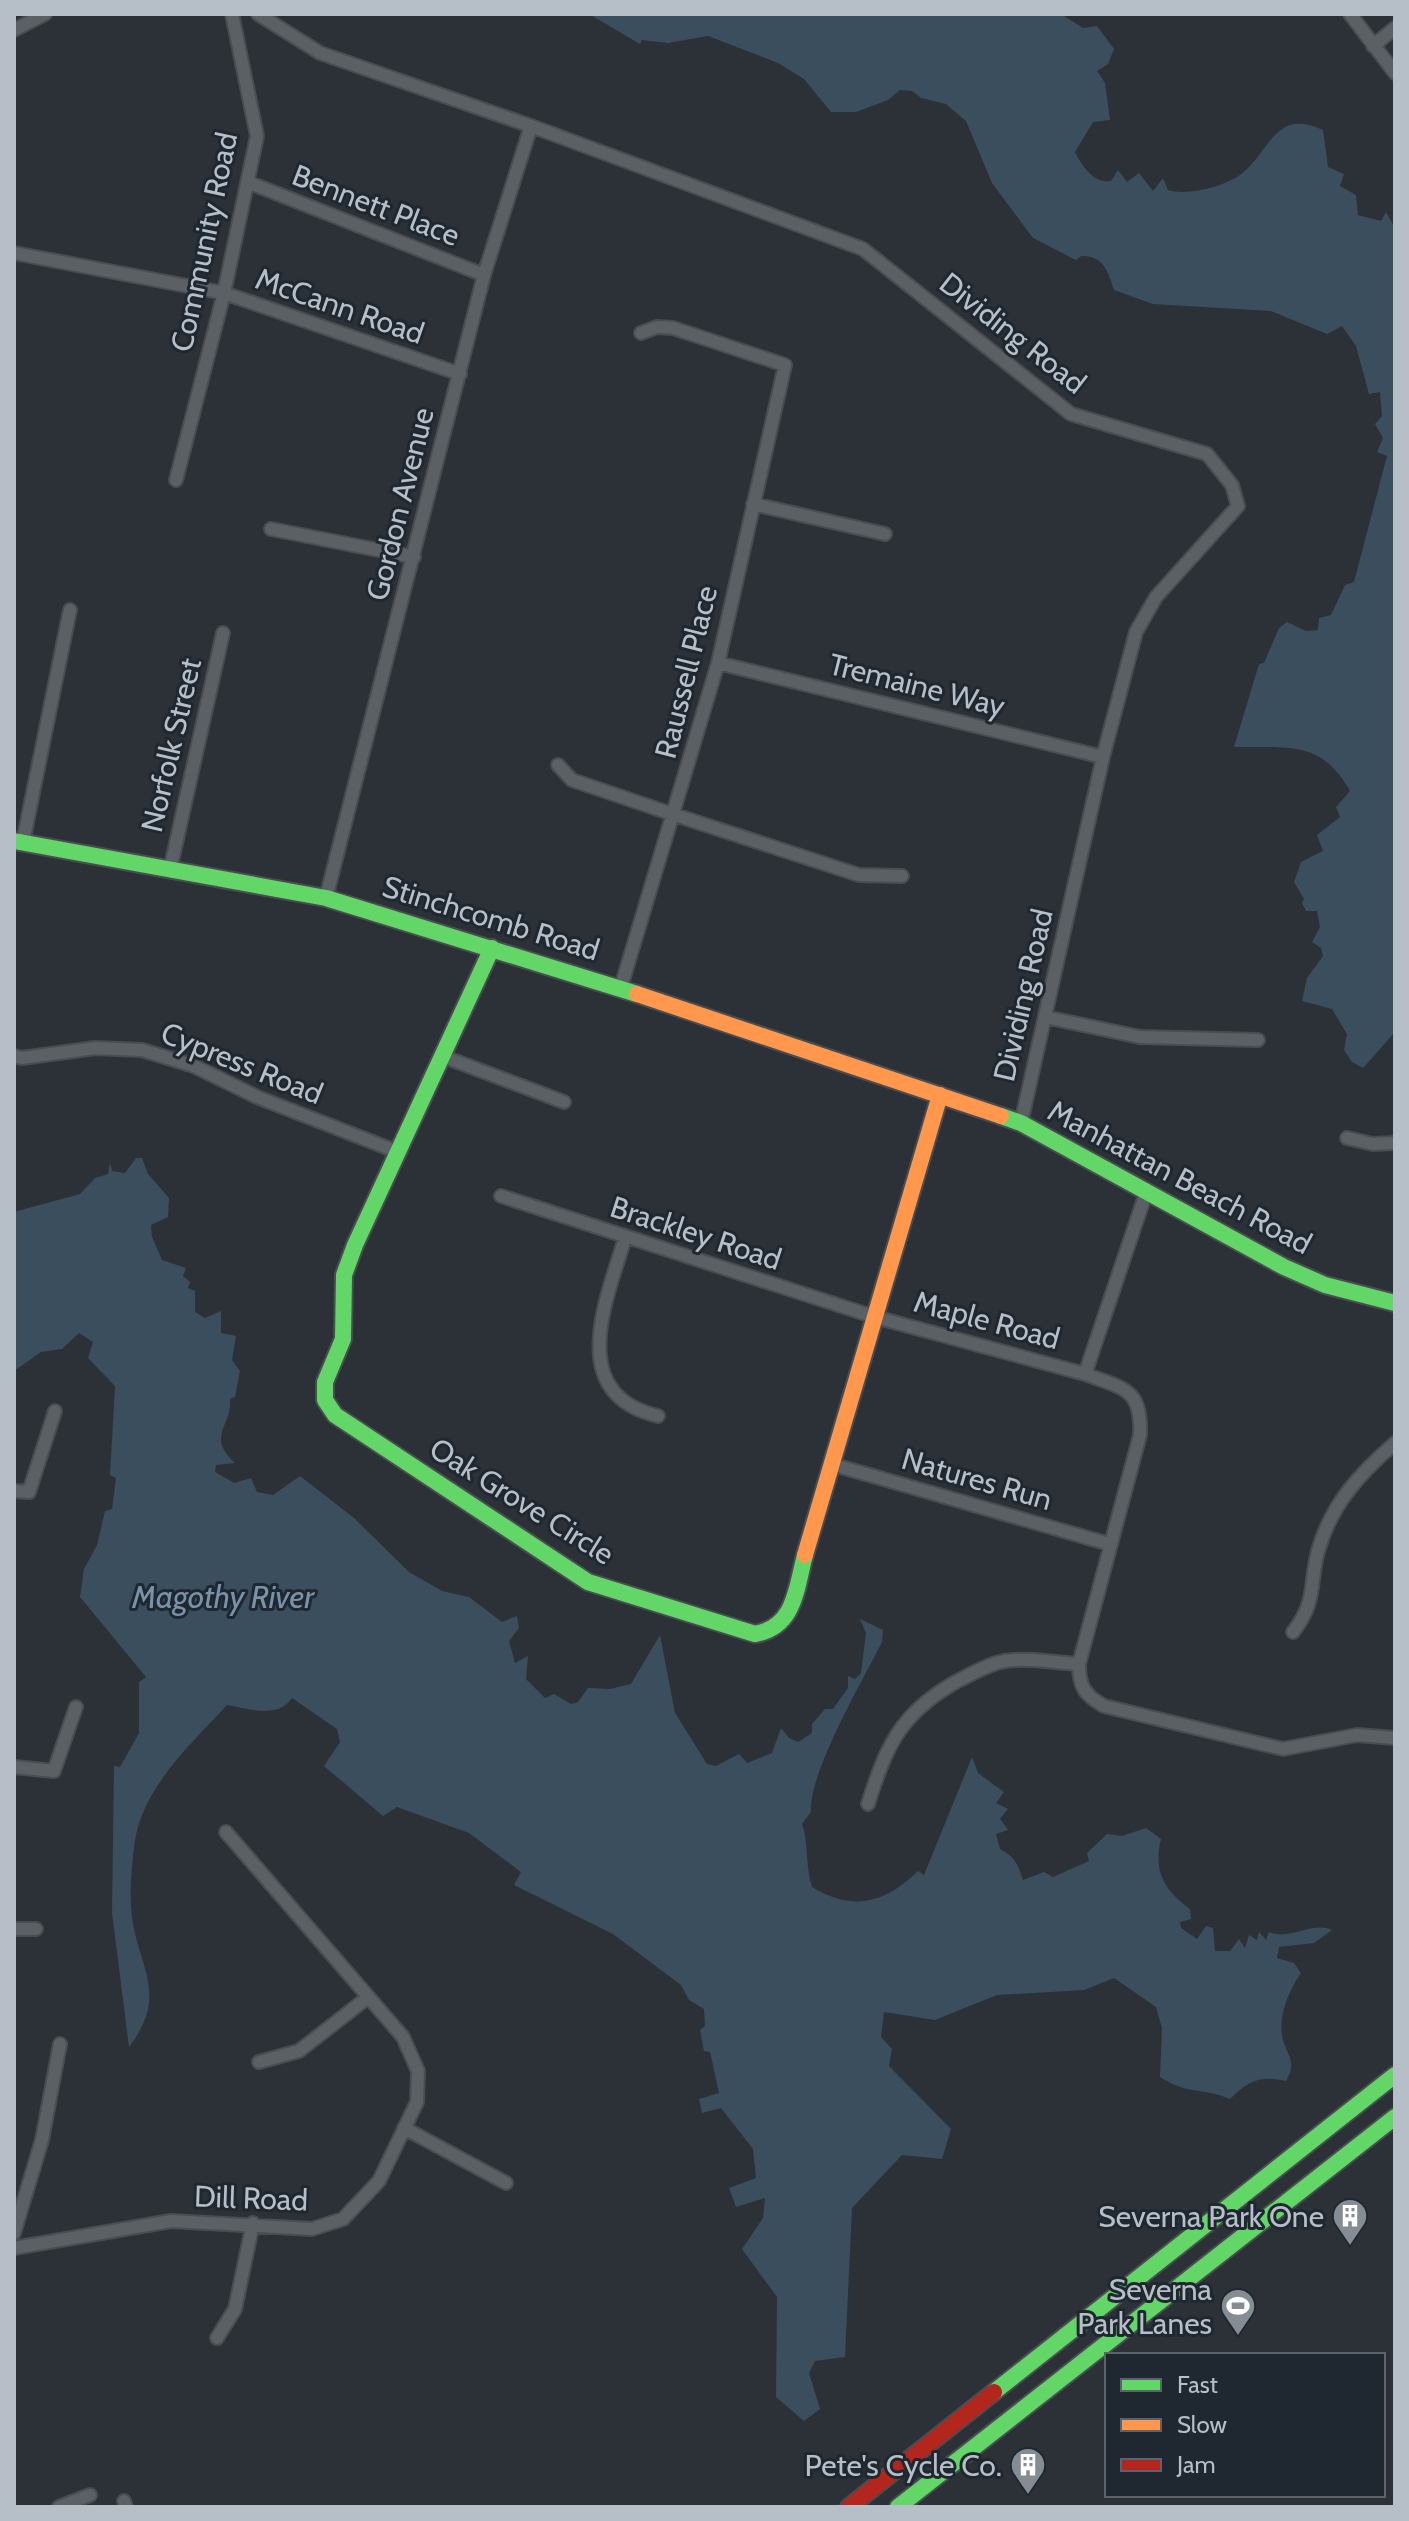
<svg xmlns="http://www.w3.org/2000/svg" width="1409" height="2521" viewBox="0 0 1409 2521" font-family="Cabin,sans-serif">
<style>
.water{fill:#3b4e5e}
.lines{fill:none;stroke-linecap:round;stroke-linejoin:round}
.street-casing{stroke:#494d51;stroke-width:16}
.fast-casing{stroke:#494d51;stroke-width:20}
.slow-casing{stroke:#494d51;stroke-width:20}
.jam-casing{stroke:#494d51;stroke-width:20}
.street{stroke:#5b6065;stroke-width:12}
.fast{stroke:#63d668;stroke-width:16}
.slow{stroke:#ff974d;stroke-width:16}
.jam{stroke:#b3261e;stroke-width:16}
.labels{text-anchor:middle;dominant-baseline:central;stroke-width:6;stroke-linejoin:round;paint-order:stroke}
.street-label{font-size:30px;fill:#b6bec7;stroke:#1f2831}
.poi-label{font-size:30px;fill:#b6bec7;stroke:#1f2831;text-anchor:end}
.water-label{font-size:32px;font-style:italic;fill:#7992a7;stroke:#1f2831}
</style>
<rect width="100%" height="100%" fill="#2b3136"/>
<!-- water -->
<path class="water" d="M 589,14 L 1061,14 L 1083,28 L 1097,26 L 1114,49 L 1108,64 L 1097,71 L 1105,83 L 1110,120 L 1093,122 L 1075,152 C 1082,166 1094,184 1111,181 L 1118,170 L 1127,182 L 1139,173 L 1153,191 L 1163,178 L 1168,190 C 1187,196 1223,187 1240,175 C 1271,152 1274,107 1323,130 L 1328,167 L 1344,174 L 1340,186 L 1356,195 L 1358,215 L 1381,221 L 1386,212 L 1395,228 L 1395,1032 L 1363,1068 L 1352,1062 L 1344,1050 L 1347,1034 L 1332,1009 L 1302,1001 L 1307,978 L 1323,956 L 1321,948 L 1312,942 L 1320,927 L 1317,911 L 1306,911 L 1302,903 L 1304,899 L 1294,882 L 1301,862 L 1323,851 L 1317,835 L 1340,817 L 1336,807 L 1350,791 C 1321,739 1287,748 1234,747 L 1259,664 L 1264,663 L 1279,628 L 1287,622 L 1306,631 L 1318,630 L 1319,618 L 1331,615 L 1345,585 L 1354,582 L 1387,456 L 1377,452 L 1383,438 L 1375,424 L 1382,416 L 1380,392 L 1369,394 L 1356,346 L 1342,326 L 1327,334 L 1271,311 L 1153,304 L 1114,290 C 1108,271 1103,255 1081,256 L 1076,260 L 1033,238 L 992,183 L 966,121 L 946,104 L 921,98 L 912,91 L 900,90 L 888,100 L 856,112 L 831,112 L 804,79 L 778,63 L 708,36 L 668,43 L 642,40 L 640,44 Z
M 136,1158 L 142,1158 L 148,1174 L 169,1198 L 168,1217 L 151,1225 L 152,1237 L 162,1260 L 186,1268 L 183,1276 L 190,1282 L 188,1288 L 195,1291 L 195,1312 L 205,1318 L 221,1311 L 221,1333 L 236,1336 L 232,1360 L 240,1371 L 235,1397 L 230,1399 C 233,1425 205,1436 235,1463 L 216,1465 L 215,1472 L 234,1483 L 251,1478 L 257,1492 L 273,1495 L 300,1476 L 354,1518 L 409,1572 L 442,1591 L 469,1597 L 502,1622 L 517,1616 L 519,1628 L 509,1641 L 515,1663 L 528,1656 L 526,1679 L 545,1698 L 554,1694 L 571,1704 L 578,1702 L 588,1688 L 610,1689 L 631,1684 L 660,1635 L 675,1713 L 707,1764 L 716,1766 L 739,1754 L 747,1763 L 772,1753 L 781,1728 L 789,1738 L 798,1742 L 812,1733 L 812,1724 L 825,1709 L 833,1709 L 848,1688 L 848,1676 L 855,1679 L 861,1673 L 866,1633 L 860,1619 L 883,1630 L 882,1642 C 863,1680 808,1774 811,1812 L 802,1824 C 809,1844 805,1866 812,1887 C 853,1912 885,1903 918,1871 L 924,1875 L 972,1757 L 978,1773 L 1004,1792 L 996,1803 L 1008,1809 L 1000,1819 L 1008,1830 L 996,1834 L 1000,1849 C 1015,1857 1018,1864 1023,1880 L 1044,1872 L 1053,1877 L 1089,1861 L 1087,1853 L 1107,1834 L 1122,1836 L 1146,1828 L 1161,1839 C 1153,1871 1164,1890 1190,1909 L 1191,1919 L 1180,1922 L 1181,1928 L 1197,1939 L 1206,1926 L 1213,1928 L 1215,1951 L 1230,1951 L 1239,1939 L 1245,1948 L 1249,1935 L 1257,1940 L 1259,1932 L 1266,1940 L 1269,1932 C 1291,1941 1311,1921 1332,1930 L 1314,1943 L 1279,1947 L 1277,1958 L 1294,1963 L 1301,1973 C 1289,1990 1277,2018 1283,2040 C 1288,2057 1297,2062 1286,2081 C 1260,2075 1248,2081 1230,2099 C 1202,2087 1187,2095 1160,2077 L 1162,2028 L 1156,2007 L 1114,1978 L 1084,1990 L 997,1995 L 935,2020 L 884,2012 L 881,2037 L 892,2049 L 889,2066 L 951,2129 L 942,2159 L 902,2155 L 852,2208 L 845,2357 L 815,2361 L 809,2373 L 820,2409 L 804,2421 L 776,2397 L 777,2297 L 742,2249 L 763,2218 L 765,2198 L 736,2207 L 729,2188 L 756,2178 L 753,2149 L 721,2108 L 702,2113 L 699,2099 L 719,2093 L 710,2052 L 704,2051 L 700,2030 L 705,2026 L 704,2009 L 689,2000 L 681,1985 L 613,1934 L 514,1885 L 521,1872 L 469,1833 L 397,1807 L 383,1816 L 324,1766 L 340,1742 L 337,1729 L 292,1698 C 278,1719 249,1709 227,1705 C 192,1743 144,1786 135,1840 C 132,1861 130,1886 131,1907 C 134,1963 172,1991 129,2047 L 112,1913 L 114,1766 L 120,1767 L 139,1733 L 139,1682 L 146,1677 L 80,1597 L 84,1569 L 97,1545 L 105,1511 L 112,1509 L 116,1478 L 110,1475 L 115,1386 L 88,1358 L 93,1342 L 79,1333 L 62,1349 L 41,1352 L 14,1371 L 14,1212 L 80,1194 L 95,1178 L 108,1174 L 110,1162 L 112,1171 L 125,1173 Z"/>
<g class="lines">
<defs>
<path id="street" d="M 258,14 L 320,53 L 531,126 L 863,249 L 1071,414 L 1207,454 L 1232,485 L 1238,506 L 1156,597 L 1136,632 L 1103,757 L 1021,1123
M 1350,14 L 1395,73
M 14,30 L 45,14
M 1373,46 L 1395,28
M 250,183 L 484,275
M 14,253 L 224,293 L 460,374
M 176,480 L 224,293 L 257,136 L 232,14
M 753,504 L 885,534
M 271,529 L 414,557
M 718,663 L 1103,757
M 558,765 L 572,780 L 675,815 L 859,875 L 902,876
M 23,842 L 70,610
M 170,870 L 223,633
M 326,898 L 484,275 L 531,126
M 621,987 L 718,663 L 785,365 L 673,328 L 657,327 L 641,333
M 1045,1017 L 1140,1037 L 1258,1040
M 14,1056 L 22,1058 L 95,1048 L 142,1050 L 194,1066 L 257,1097 L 398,1152
M 442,1056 L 564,1102
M 1347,1138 L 1373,1144 L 1395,1143
M 1146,1193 L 1085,1374 C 1124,1389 1142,1388 1140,1435 L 1079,1664 C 1079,1686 1084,1695 1104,1706 L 1283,1749 L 1357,1735 L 1395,1738
M 501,1196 L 875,1317 L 1085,1374
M 625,1238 C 606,1301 565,1394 658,1416
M 831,1464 L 1109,1544
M 14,1491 L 29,1492 L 55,1411
M 1293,1632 C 1317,1601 1309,1586 1318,1551 C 1331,1505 1359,1474 1395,1443
M 14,1767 L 54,1771 L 76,1707
M 868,1804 C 886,1747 900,1714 954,1683 C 969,1675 988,1664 1005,1661 C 1028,1657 1056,1663 1079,1664
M 14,1929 L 36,1929
M 259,2062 L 299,2051 L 367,1998
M 404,2128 L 506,2183
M 14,2233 L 42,2140 L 60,2044
M 14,2248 L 171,2221 L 312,2229 L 343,2219 L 379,2181 L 417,2102 L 418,2071 L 403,2037 L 226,1832
M 217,2338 L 235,2309 L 253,2223
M 124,2501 L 126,2507
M 59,2507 L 90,2495"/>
<path id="fast" d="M 14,841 L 326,898 L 637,994
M 492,948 L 355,1245 L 344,1275 L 343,1339 L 325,1382 L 325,1400 L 335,1415 L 588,1582 L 755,1634 C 795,1627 796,1589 805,1555
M 1001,1116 L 1021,1123 L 1284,1267 L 1325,1285 L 1395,1303
M 994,2392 L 1395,2075
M 898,2507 L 1395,2117"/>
<path id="slow" d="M 637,994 L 1001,1116
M 805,1555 L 940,1095"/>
<path id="jam" d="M 849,2507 L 994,2392"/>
</defs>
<!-- street casing -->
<use href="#street" class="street-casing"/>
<!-- fast casing -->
<use href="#fast" class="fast-casing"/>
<!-- slow casing -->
<use href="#slow" class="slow-casing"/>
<!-- jam casing -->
<use href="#jam" class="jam-casing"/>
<!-- street -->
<use href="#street" class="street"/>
<!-- fast -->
<use href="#fast" class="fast"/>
<!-- slow -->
<use href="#slow" class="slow"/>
<!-- jam -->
<use href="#jam" class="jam"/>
</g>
<!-- icons -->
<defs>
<symbol id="building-pin" viewBox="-11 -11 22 30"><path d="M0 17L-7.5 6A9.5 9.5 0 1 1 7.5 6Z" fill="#858d94" stroke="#1f2831"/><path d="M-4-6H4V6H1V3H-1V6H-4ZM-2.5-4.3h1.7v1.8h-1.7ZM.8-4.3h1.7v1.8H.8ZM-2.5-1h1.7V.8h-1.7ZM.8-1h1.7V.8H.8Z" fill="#fff"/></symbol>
<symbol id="stadium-pin" viewBox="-11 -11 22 30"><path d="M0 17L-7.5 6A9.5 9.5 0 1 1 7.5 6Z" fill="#858d94" stroke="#1f2831"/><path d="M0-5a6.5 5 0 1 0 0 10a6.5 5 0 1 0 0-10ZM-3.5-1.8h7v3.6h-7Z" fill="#fff"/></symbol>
</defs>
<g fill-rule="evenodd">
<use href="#building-pin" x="1330" y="2196" width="40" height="54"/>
<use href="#stadium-pin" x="1218" y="2286" width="40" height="54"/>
<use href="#building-pin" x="1008" y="2445" width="40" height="54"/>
</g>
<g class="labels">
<!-- street labels -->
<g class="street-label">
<text transform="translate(376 205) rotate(21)">Bennett Place</text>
<text transform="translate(204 242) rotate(-78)">Community Road</text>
<text transform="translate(340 306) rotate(19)">McCann Road</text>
<text transform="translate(1013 333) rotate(38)">Dividing Road</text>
<text transform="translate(400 504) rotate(-76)">Gordon Avenue</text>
<text transform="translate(686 672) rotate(-76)">Raussell Place</text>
<text transform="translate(917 685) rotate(14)">Tremaine Way</text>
<text transform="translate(171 745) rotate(-77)">Norfolk Street</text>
<text transform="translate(491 918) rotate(17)">Stinchcomb Road</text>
<text transform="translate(1023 995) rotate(-77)">Dividing Road</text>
<text transform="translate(242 1063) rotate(22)">Cypress Road</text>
<text transform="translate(1180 1177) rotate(28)">Manhattan Beach Road</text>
<text transform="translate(696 1233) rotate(18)">Brackley Road</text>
<text transform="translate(987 1320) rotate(15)">Maple Road</text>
<text transform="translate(977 1479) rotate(16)">Natures Run</text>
<text transform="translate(522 1501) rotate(32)">Oak Grove Circle</text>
<text transform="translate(251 2198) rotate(2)">Dill Road</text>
</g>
<!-- poi labels -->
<g class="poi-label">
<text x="1324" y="2216">Severna Park One</text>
<text x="1212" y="2289">Severna<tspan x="1212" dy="34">Park Lanes</tspan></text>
<text x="1002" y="2465">Pete's Cycle Co.</text>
</g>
<!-- water labels -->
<g class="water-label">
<text x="223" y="1596">Magothy River</text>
</g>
</g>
<!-- border -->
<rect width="1409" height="2521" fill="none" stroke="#b6bec7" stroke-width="32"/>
<!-- legend -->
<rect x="1105" y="2353" width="280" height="144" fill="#1f2831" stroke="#5b646d" stroke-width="2"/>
<rect x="1121" y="2379" width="40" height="12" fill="#63d668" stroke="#5b646d" stroke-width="2"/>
<text x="1177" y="2393" font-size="24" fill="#b6bec7">Fast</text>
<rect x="1121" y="2419" width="40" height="12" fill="#ff974d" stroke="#5b646d" stroke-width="2"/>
<text x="1177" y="2433" font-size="24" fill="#b6bec7">Slow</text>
<rect x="1121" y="2459" width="40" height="12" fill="#b3261e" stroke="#5b646d" stroke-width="2"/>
<text x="1177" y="2473" font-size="24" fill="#b6bec7">Jam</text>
</svg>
